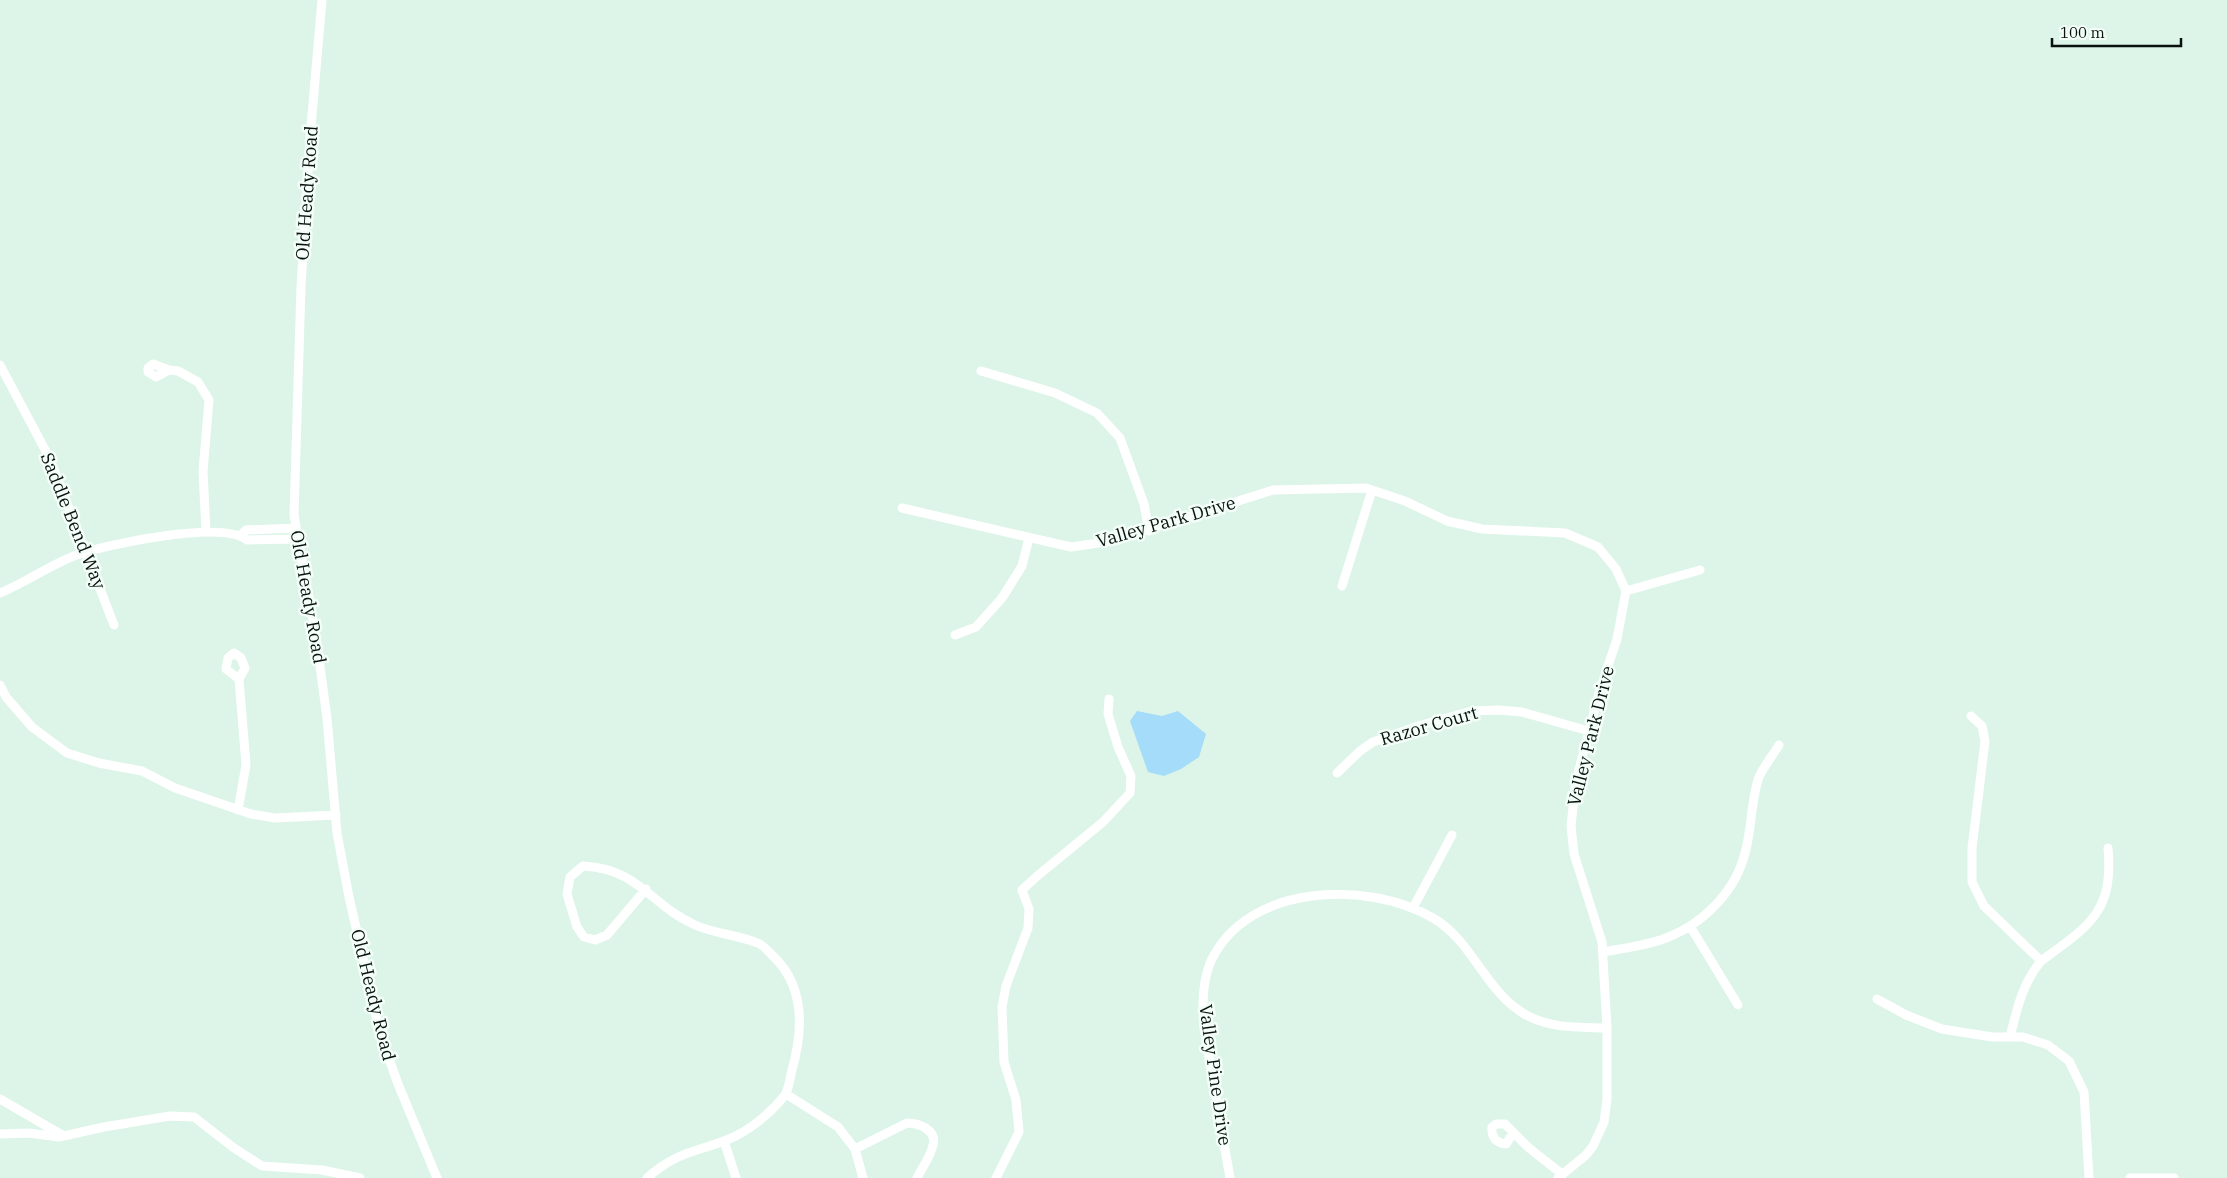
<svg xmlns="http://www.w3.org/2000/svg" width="2227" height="1178" font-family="'IBM Plex Serif',serif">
<rect width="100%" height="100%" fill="#dcf5e8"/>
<path fill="#a5dcfa" d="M1137 711 1162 716 1178 711 1206 734 1199 757 1181 769 1164 776 1148 772 1130 721Z"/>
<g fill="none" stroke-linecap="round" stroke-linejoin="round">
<path stroke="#fff" stroke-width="9" d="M322 0 310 138 301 287 294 515 316 637 327 718 337 833 349 897 380 1033 398 1084 437 1178
M0 365 50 459 114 625
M169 370 153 364 148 368V372L156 377 169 370 178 371 198 382 209 400 203 471 206 532
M981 371 1055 393 1097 413 1120 438 1144 504 1149 531
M902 508 1071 547 1112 541 1273 490 1366 488 1405 501 1447 521 1482 529 1565 533 1598 547 1616 569 1626 591 1617 639 1599 693 1576 781 1571 826 1574 854 1602 942 1607 1028V1099L1604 1122 1593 1146 1586 1155 1558 1178
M241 535 246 530 296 528
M1342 586 1372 490
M1626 591 1700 570
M0 593C27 582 51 564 79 554 109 544 222 520 247 540L298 539
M955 635 976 627 1002 598 1022 566 1029 538
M0 685 6 697 32 727 67 753 99 763 142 771 175 788 251 814 275 818 336 815
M1971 716 1982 726 1985 741 1972 848V882L1984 906 2041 961
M1337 773 1360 751 1373 742 1418 726 1472 711 1499 710 1522 712 1589 731
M238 810 246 765 239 679 245 668 241 658 234 653 228 658 226 669 239 679
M646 889 607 935 595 940 584 937 577 927 567 894 570 877 583 866C640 869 650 905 695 925 715 934 740 935 760 944 765 947 770 953 774 957 805 987 803 1031 792 1070 790 1077 789 1089 785 1095 771 1113 749 1131 729 1139 695 1153 677 1151 647 1178
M1413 908 1452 835
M1690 926 1738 1005
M1603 952C1624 948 1646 946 1666 938 1705 923 1737 890 1746 849 1752 826 1751 799 1759 777 1764 766 1773 755 1779 745
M1877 999 1906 1015 1942 1029 1992 1037H2023L2048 1045 2069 1061 2084 1092 2089 1178
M2010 1037C2017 1009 2022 984 2041 961 2089 926 2114 912 2108 848
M786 1094 838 1127 855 1149 863 1178
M0 1099 62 1135
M1513 1133 1506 1144C1496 1143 1491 1137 1492 1127L1496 1124H1505L1529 1148 1562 1174
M0 1134 29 1133 59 1137 104 1127 170 1116 194 1117 234 1148 262 1166 322 1170 360 1178
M724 1141 736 1178
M855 1149 907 1123C919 1123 937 1130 933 1145 931 1156 922 1168 917 1178
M996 1178 1019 1132 1016 1100 1004 1062 1002 1007 1006 986 1028 928 1029 909 1022 890 1036 877 1103 822 1130 793 1131 776 1118 747 1108 714 1109 699
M1230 1178 1204 1028C1202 1006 1202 981 1211 961 1248 883 1368 880 1433 918 1473 941 1485 992 1526 1015 1552 1029 1579 1027 1607 1028
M2130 1178H2174"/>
</g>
<g text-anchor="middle" stroke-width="5" stroke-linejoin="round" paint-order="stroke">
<g font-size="18" fill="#09120e" stroke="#f4fef9">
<text transform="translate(307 193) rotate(-86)" y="6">Old Heady Road</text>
<text transform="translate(73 521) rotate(68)" y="6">Saddle Bend Way</text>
<text transform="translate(1166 522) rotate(-16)" y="6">Valley Park Drive</text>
<text transform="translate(308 597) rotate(80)" y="6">Old Heady Road</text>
<text transform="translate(1429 726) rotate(-16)" y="6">Razor Court</text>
<text transform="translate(1591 736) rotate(-76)" y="6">Valley Park Drive</text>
<text transform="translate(373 995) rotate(76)" y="6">Old Heady Road</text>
<text transform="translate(1215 1075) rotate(82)" y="6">Valley Pine Drive</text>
</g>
</g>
<path d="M2052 38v8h129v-8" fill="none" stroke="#09120e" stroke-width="2.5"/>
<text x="2060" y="38" font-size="15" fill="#09120e" stroke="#f4fef9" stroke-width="4" paint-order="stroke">100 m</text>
</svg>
